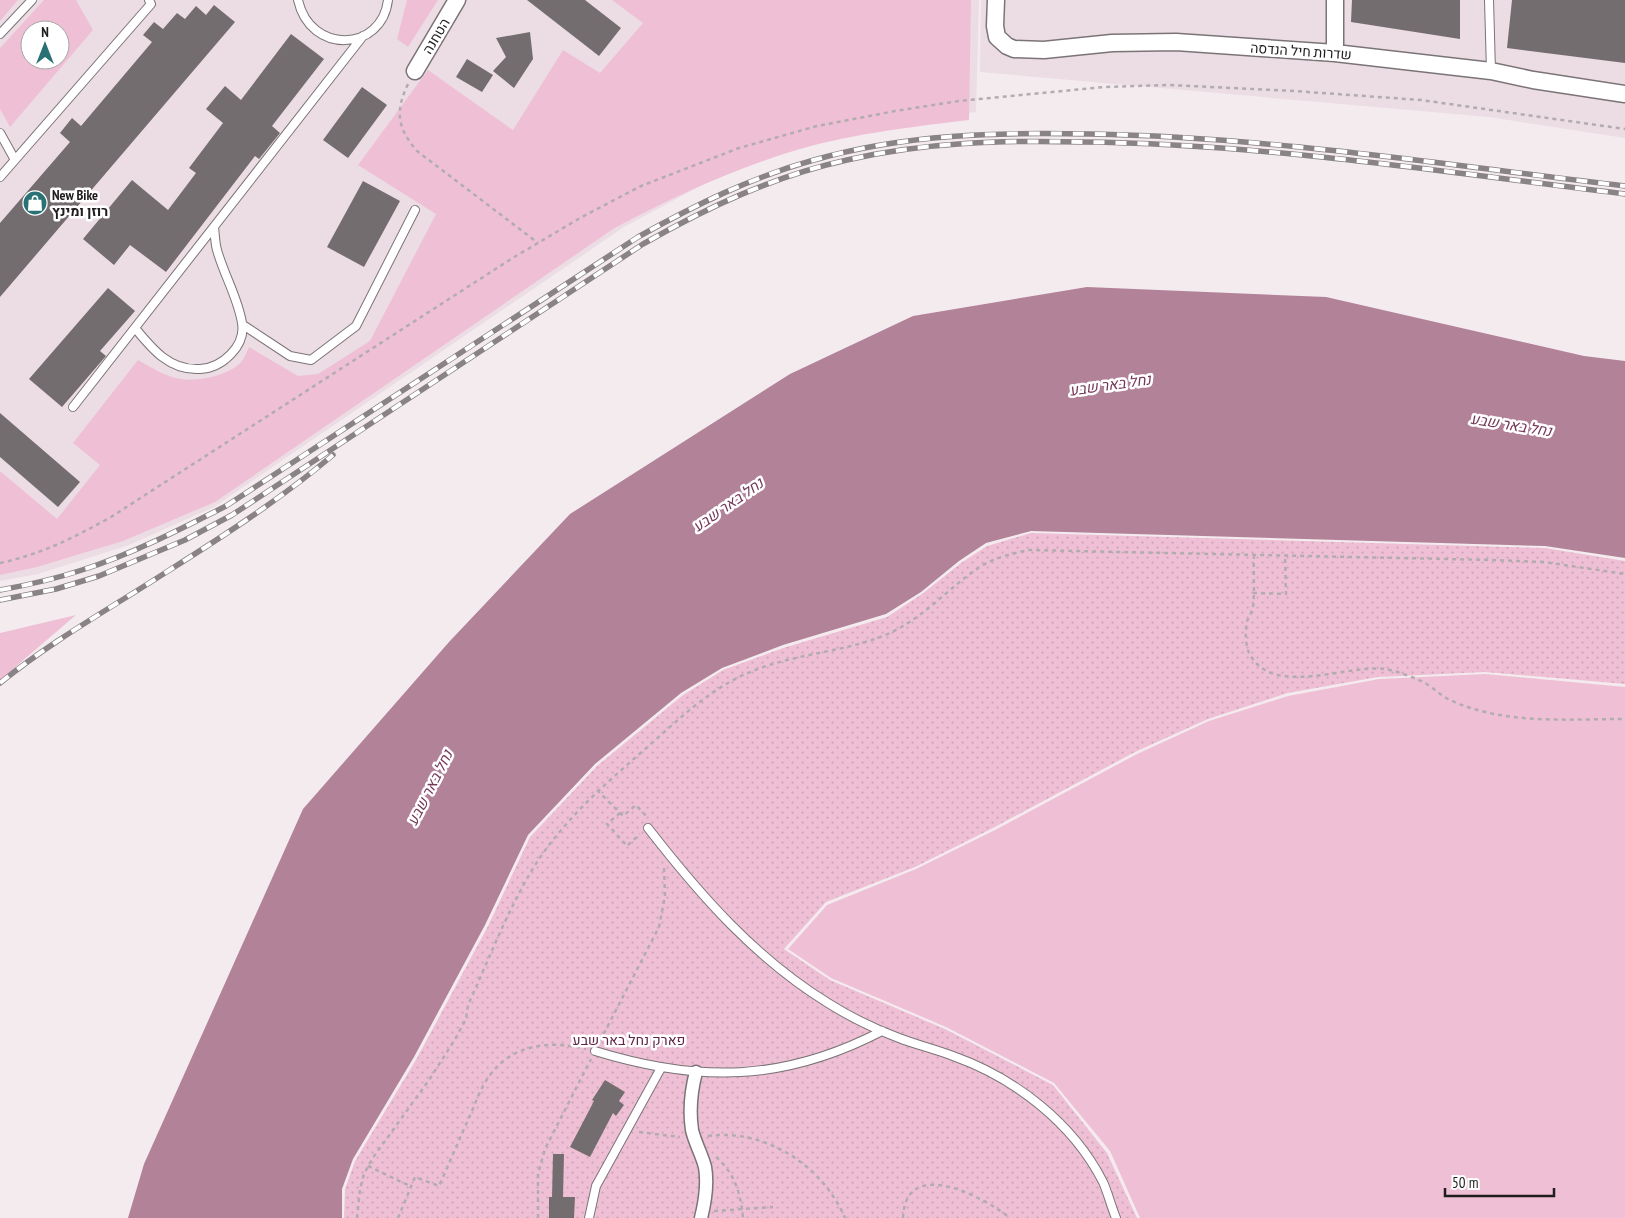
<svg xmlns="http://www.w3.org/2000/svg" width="1625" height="1218" font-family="'PT Sans Narrow',Heebo,sans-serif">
<defs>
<pattern id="park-dots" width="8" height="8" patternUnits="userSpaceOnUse" patternTransform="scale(1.25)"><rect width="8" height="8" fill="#efc0d5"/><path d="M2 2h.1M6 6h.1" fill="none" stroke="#cda5b6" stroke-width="1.8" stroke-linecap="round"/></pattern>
</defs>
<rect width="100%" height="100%" fill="#f4ebef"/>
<path fill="#ecdce3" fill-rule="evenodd" d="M0 0H979L976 112 887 124 827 136 734 168 624 227 214 507 129 545 38 574 0 581ZM30 30H60V60H30Z
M981 0H1625V138L1489 117 980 72Z"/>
<path fill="#efc0d5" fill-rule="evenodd" d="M0 0H18L0 21Z
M44 0H76L93 30 10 127 0 109V48ZM30 30H60V60H30Z
M407 0H438L408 47 397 39Z
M612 0H971L969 120C910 127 843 135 787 153 727 172 668 199 613 229L215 502 123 541 37 567 0 575V471L57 519 100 465 73 443 138 360C151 367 166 377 181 379 198 382 231 375 242 361 245 357 247 351 249 347L298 376 318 374 370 341 436 214 358 165 428 70 513 130 563 50 600 73 643 23Z
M76 615 0 680V633Z
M1485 674 1625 687V1218H1140L1110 1151 1054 1083 946 1027 831 978 788 949 827 905 916 869 995 830 1137 754 1209 721 1288 696 1379 679Z"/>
<path fill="url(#park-dots)" d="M1031 533 1545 548 1625 561V684L1485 672 1378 677 1288 693 1208 719 1135 752 993 828 915 867 826 902 784 949 830 980 945 1029 1053 1085 1107 1153 1137 1218H344L345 1189 355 1161 417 1058 488 926 530 837 597 766 683 695 723 670 783 648 887 617 922 594 961 563 987 546Z"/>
<path fill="#b28298" d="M1087 287 1326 297 1584 356 1625 361V558L1545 546 1031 531 986 543 959 561 921 592 886 614 783 645 722 668 681 693 595 764 528 835 485 925 414 1057 353 1159 342 1189V1218H128L144 1164 303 809 449 642 570 514 790 374 913 316Z"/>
<path fill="#746d70" d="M527 0H585L621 28 599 56Z
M1352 0H1460V39L1351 22Z
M1512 0H1625V63L1507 48Z
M214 5 235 22 0 297V223L70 142 60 133 72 118 81 126 152 42 143 35 154 22 163 29 177 13 185 19 196 6 206 15Z
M530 32 533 59 514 88 493 71 506 57 496 38Z
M291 34 324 59 272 126 280 133 259 159 255 156 166 272 130 245 114 265 83 239 132 180 168 210 196 173 189 168 223 123 206 109 225 86 241 100Z
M467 59 493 75 482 92 456 77Z
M362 87 387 105 348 158 323 140Z
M363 181 400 201 364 267 327 247Z
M108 288 135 311 100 351 106 356 62 407 29 379Z
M0 413 80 482 58 507 0 457Z
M605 1080 625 1092 619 1101 624 1105 616 1116 613 1113 590 1157 570 1147 594 1101 592 1100Z
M553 1154H564L563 1197H575L574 1218H549V1197H552Z"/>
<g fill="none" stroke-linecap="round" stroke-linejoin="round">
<defs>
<path id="service" d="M298 0C310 55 382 52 388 0
M1489 0 1491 71
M0 34 32 0
M0 133 15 160
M0 177 151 4 149 0
M243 325 290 356 311 360 356 326 415 210
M135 328C152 349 170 371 200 369 222 368 246 346 242 323 238 298 224 275 217 250 215 243 215 235 214 227
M73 407 363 36
M648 828C700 895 755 958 828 1003 850 1017 875 1029 899 1038 917 1045 935 1049 953 1056 1015 1078 1073 1123 1103 1182 1108 1193 1111 1206 1116 1218
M595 1051C699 1083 784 1082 882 1031
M589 1218 596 1186 661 1068"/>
<path id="pedestrian" d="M696 1072C691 1091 689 1110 692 1130 695 1143 702 1155 705 1167 708 1184 705 1202 701 1218"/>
<path id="minor" d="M996 0 995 26 997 37 1007 46 1014 49 1044 50 1112 43 1176 42 1335 53 1491 71 1533 80 1625 94
M1335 53V0
M415 71 457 0"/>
</defs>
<use href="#service" stroke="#7b7477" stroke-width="10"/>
<use href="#pedestrian" stroke="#7b7477" stroke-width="15"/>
<use href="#minor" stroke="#7b7477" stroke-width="19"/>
<path stroke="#b3acaf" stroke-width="2.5" stroke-dasharray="4 4" stroke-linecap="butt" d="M408 84C395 111 397 128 417 151L538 243
M1254 555C1253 571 1255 592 1253 607 1252 612 1249 617 1247 621 1245 633 1245 649 1252 658 1278 696 1348 664 1386 669 1396 671 1416 678 1425 683 1434 688 1441 696 1450 700 1504 725 1567 719 1625 719
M0 563C42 554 73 538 111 517L511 259 580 218 641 186 739 148 817 126 895 111 959 101 1104 87 1170 85 1294 91 1421 100 1625 129
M1253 593 1286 594 1285 556
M597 790 623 816 636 805 648 818
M620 813 607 824 627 846 640 834
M600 1041 659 927 665 896 664 866
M639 1132 680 1137
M708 1136C765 1128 823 1166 845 1218
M716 1157C735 1173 741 1195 743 1218
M368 1166 412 1187
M714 1211 773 1207
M357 1218 360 1189 364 1174 372 1159 429 1080 454 1041 466 1019 468 1005C492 953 517 884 553 840 583 802 617 774 653 742 681 717 712 688 748 673 793 653 845 653 890 633 924 617 948 589 978 568 993 558 1011 554 1028 550L1492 560 1544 562 1625 574
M398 1218 415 1177 439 1186C449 1164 458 1142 468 1120 475 1105 480 1088 490 1075 513 1044 550 1040 586 1049
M538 1218V1174L545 1149 591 1059
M903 1218C905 1155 984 1197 1010 1218"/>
<use href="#service" stroke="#fff" stroke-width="8"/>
<use href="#pedestrian" stroke="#fff" stroke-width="12"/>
<use href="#minor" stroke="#fff" stroke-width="16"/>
<defs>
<path id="rail" d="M0 590C28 585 55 579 82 570 132 554 179 530 226 506L638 237C695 205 752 177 814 160 905 134 998 132 1091 134 1270 137 1447 165 1625 186
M0 600 56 589 99 576 185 540 232 515 643 244C708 207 774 176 847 160 925 142 1004 140 1083 142 1265 144 1445 172 1625 194
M0 683C53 640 111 608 168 571 225 535 282 498 333 455"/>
</defs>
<use href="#rail" stroke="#898386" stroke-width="5.5"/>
<use href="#rail" stroke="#fff" stroke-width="4" stroke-dasharray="11" stroke-linecap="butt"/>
</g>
<defs>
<symbol id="shop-disc" viewBox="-11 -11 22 22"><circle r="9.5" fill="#287276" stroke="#fff"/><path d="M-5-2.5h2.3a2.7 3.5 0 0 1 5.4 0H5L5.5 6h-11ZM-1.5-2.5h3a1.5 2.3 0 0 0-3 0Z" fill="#fff"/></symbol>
</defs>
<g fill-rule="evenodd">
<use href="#shop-disc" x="21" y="189" width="28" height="28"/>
</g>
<g text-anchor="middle" stroke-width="5" stroke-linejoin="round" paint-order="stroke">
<g font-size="14" fill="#201d1e" stroke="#fff">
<text transform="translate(436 36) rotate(-59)" y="5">הטחנה</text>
<text transform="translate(1301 51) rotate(4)" y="5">שדרות חיל הנדסה</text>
</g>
<g font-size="14" font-weight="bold" fill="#201d1e" stroke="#fff" text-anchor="start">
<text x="52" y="200">New Bike<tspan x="52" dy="16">רוזן ומינץ</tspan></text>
</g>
<g font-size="14" fill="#612545" stroke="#fff">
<text x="629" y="1045">פארק נחל באר שבע</text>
</g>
<g font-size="15" font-style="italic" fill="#763858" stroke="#fff">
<text transform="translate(1110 385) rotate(-8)" y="5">נחל באר שבע</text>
<text transform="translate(1511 425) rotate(9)" y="5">נחל באר שבע</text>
<text transform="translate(728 505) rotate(-35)" y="5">נחל באר שבע</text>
<text transform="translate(430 788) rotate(-63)" y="5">נחל באר שבע</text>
</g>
</g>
<g transform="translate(45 45)"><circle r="24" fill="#ffffff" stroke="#a6a5a5"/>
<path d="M0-4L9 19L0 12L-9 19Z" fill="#287276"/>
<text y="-8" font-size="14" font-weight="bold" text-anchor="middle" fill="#201d1e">N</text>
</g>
<path d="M1445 1188v8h109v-8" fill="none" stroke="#201d1e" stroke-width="2.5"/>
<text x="1452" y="1188" font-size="15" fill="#201d1e" stroke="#ffffff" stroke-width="4" paint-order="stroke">50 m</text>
</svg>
